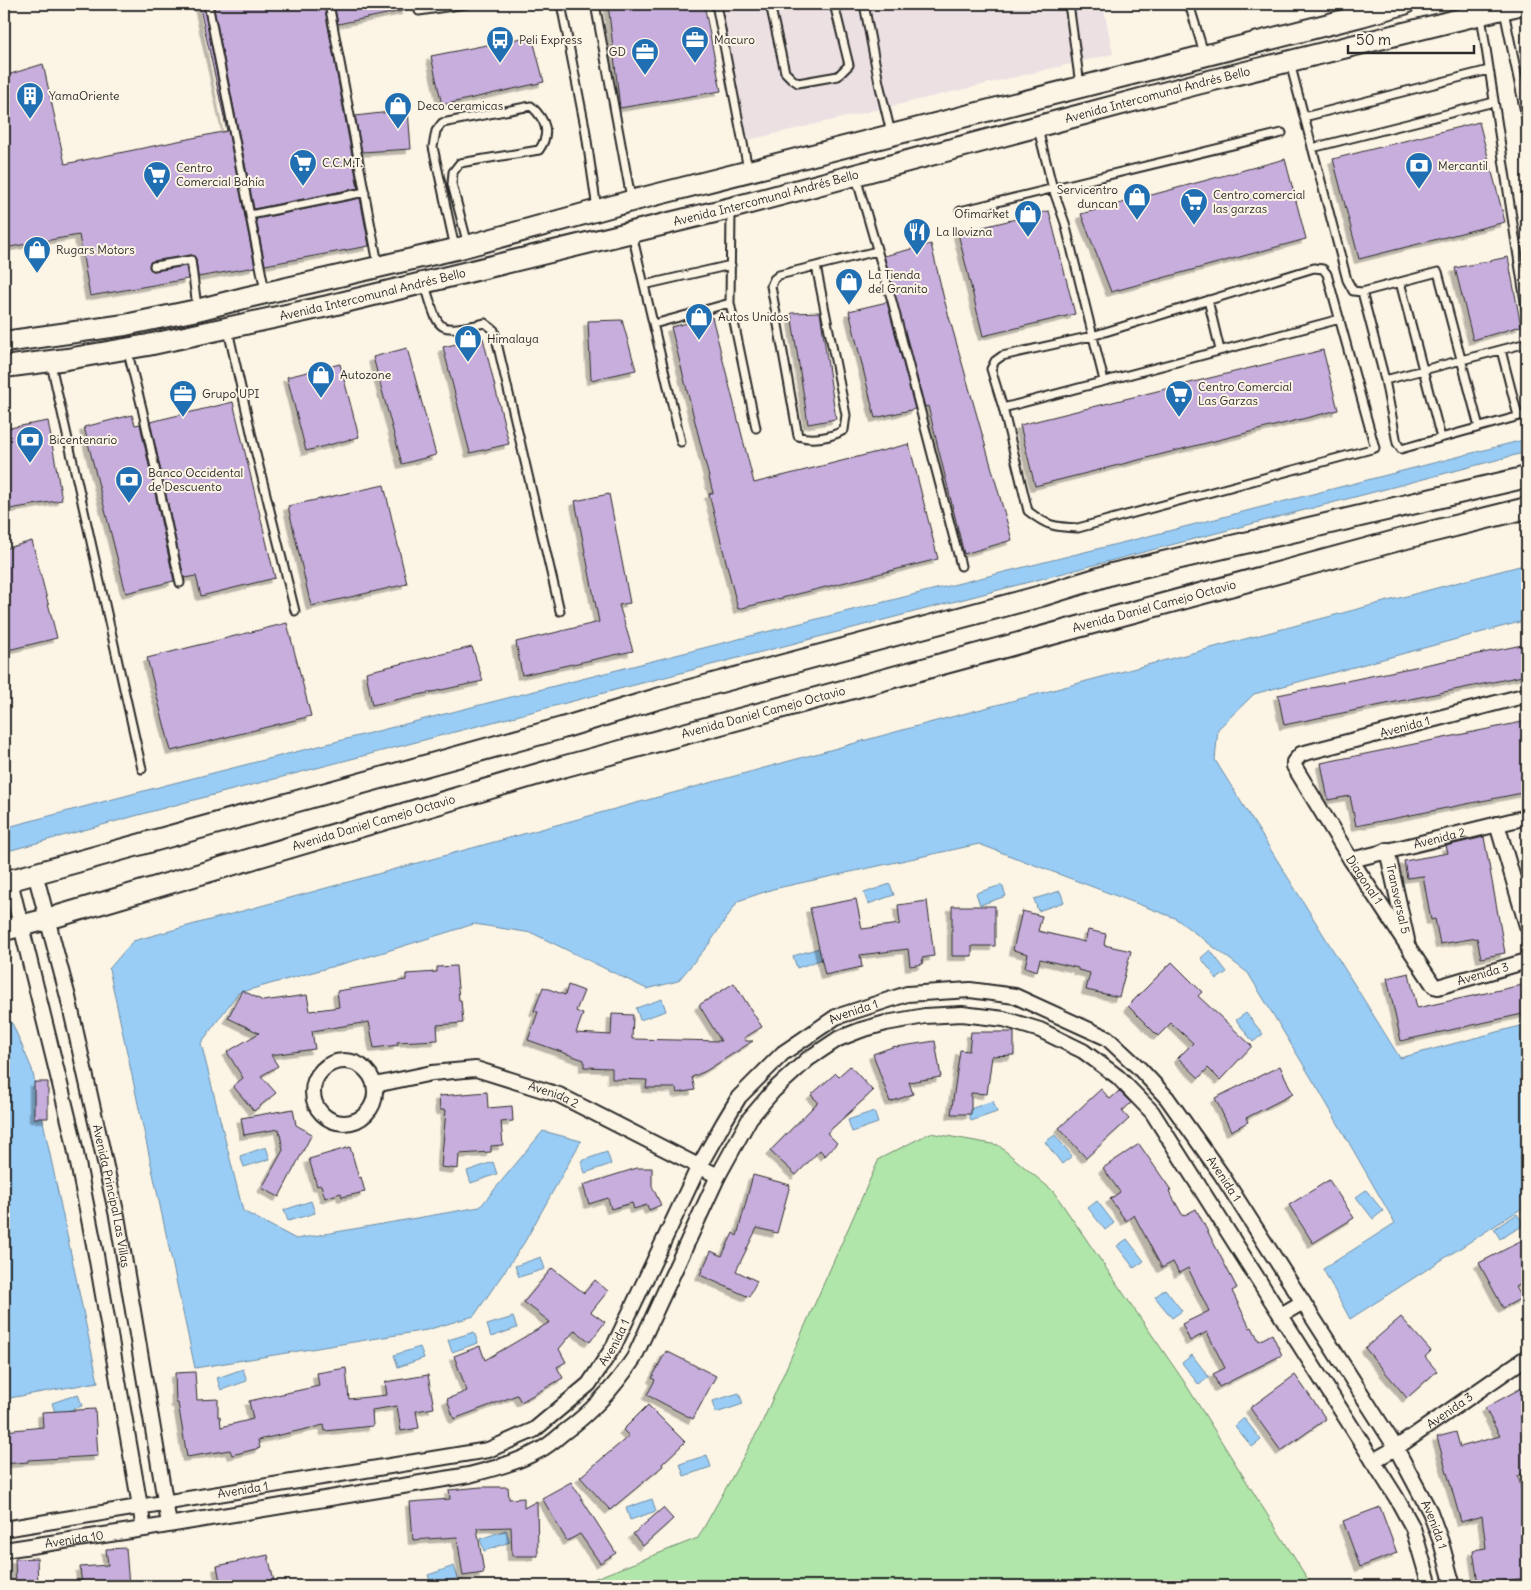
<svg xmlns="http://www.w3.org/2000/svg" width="1531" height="1590" font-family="Delius,sans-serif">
<defs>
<filter id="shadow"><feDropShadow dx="-4.5" dy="4.5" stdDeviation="0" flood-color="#0004"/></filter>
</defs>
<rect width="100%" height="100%" fill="#fcf5e5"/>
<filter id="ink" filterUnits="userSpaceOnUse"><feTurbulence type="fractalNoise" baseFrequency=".02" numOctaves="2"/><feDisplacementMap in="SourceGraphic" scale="10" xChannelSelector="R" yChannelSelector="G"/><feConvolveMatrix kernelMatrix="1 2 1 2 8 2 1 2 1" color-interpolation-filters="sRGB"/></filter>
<g filter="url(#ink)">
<path fill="#ece0e3" d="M716 4H1103L1113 54 740 142Z"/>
<path fill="#b0e6a9" stroke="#6e886a" d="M930 1133 998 1145 1053 1191 1183 1380 1312 1586H564L583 1583 698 1538 760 1427 879 1159Z"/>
<path fill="#99cdf6" stroke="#6d8ca5" d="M1527 439V452L175 805 4 852V828L170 784 868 606 1145 537Z
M1527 564V620L1254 694 1218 729 1215 760 1400 1058 1527 1024V1205L1350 1319 1323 1269 1395 1223 1321 1094 1248 973 1175 918 979 844 773 889 738 901 709 944 678 981 647 989 532 933 474 924 381 953 238 993 201 1043 243 1211 296 1239 480 1207 543 1131 581 1141 524 1243 474 1316 427 1330 195 1368 109 969 133 941 910 728Z
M890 884 894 895 868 904 864 893Z
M1002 885 1006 896 980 905 976 893Z
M1060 891 1064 902 1038 911 1034 899Z
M819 948 823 959 797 968 793 956Z
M1210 950 1227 972 1217 979 1201 958Z
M662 999 666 1011 640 1020 636 1008Z
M4 1012 13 1025 32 1069 98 1382 4 1399Z
M1246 1013 1263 1034 1253 1042 1236 1020Z
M993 1101 997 1112 971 1121 967 1110Z
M874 1111 878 1123 852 1132 848 1120Z
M1055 1135 1072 1156 1062 1164 1045 1142Z
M266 1147 270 1159 244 1167 240 1156Z
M607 1152 611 1164 585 1173 581 1161Z
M493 1162 497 1174 471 1183 467 1171Z
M1366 1190 1383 1211 1373 1219 1356 1197Z
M311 1201 315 1213 288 1221 284 1210Z
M1097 1201 1114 1223 1105 1230 1088 1208Z
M1517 1214 1524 1225 1500 1239 1494 1229Z
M1127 1239 1144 1261 1134 1268 1117 1246Z
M541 1257 545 1269 519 1277 515 1266Z
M1165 1289 1182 1311 1172 1318 1155 1297Z
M513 1317 517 1328 491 1337 487 1325Z
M474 1332 478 1343 452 1352 448 1340Z
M420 1347 424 1358 398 1367 394 1355Z
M1192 1355 1209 1377 1199 1385 1182 1363Z
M243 1369 247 1381 221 1390 217 1378Z
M739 1393 743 1404 716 1413 713 1401Z
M78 1394 82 1406 56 1415 52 1403Z
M1244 1418 1261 1440 1252 1447 1235 1426Z
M707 1455 711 1467 684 1476 680 1464Z
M652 1499 656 1511 630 1520 626 1508Z
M506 1530 510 1542 484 1551 480 1539Z
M454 1566 458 1578 432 1586 428 1575Z"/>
<path fill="#c7aedd" stroke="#2b2b2b" filter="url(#shadow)" d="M199 4H203L255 267 198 277 196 259 192 255 153 261 150 262 149 266 153 271 186 266 188 279 90 296 79 235 4 248V76L43 64 65 164 227 131Z
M213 4H324L358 188 254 209Z
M334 4H405L406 10 338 24Z
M608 4H704L721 91 620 108Z
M532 36 544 82 442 105 431 56Z
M408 110 411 149 362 152 355 116Z
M1479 122 1505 222 1359 259 1333 159Z
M1285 159 1306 239 1111 292 1081 214Z
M360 198 369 246 265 265 256 219Z
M1049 211 1075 314 983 336 958 233Z
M931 244 944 299 1012 540 964 554 928 406 925 407 884 256Z
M1508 257 1521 326 1473 340 1455 268Z
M887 302 915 409 875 418 849 311Z
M820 312 836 419 808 424 791 313Z
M712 317 754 483 909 444 938 559 738 609 709 494 713 493 671 327Z
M622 320 636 370 591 380 588 321Z
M483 338 509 444 470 453 443 347Z
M407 348 436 455 402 464 373 357Z
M1323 350 1338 410 1035 486 1020 425Z
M340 364 359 437 306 451 287 377Z
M233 402 275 578 201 596 196 576 184 578 150 422Z
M132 415 135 425 140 424 174 581 126 593 84 427Z
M48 421 62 500 4 510V429Z
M384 485 407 584 311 606 288 506Z
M609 494 630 603 619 605 633 651 522 675 516 642 599 622 575 501Z
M32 541 57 638 4 651V549Z
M287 623 311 716 171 751 147 658Z
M1527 644V675L1284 725 1278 695Z
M472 647 483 681 372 705 366 672Z
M1527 721V792L1356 826 1350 796 1328 800 1321 763Z
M1484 837 1505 953 1481 958 1477 938 1440 944 1435 919 1431 920 1423 876 1407 878 1404 861 1448 853 1446 846Z
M856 899 862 929 900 924 898 905 927 901 934 956 922 958 923 964 910 966 908 949 860 955 862 967 825 975 810 908Z
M952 906H995V946H972V956H952Z
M1022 911 1042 916 1038 931 1085 942 1088 930 1106 934 1104 945 1131 951 1119 997 1086 990 1090 973 1078 970V968L1040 959 1037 971 1025 967 1028 954 1013 950Z
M1172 962 1202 992 1198 996 1252 1046 1220 1080 1208 1068 1199 1078 1178 1058 1193 1043 1171 1023 1158 1036 1128 1006Z
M456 966 459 1000H461L463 1023 437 1025 438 1040 397 1042 398 1045 374 1048 369 1022 312 1031 315 1049 271 1055 278 1066 261 1076 276 1093 254 1111 233 1086 243 1078 227 1052 259 1033 228 1018 242 990 263 1001 307 995 310 1011 339 1007 337 991 406 980V974L437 972V967Z
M1409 973 1417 1008 1527 984V1013L1401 1041 1387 978Z
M734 983 762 1027 744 1038 746 1041H753L706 1071 692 1077 695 1090 677 1093 676 1088H646L647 1080 612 1079V1068L584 1067V1060L528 1040 538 1012 534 1011 543 987 565 995 568 985 584 991 576 1011 583 1014 576 1033 611 1035 612 1014 633 1015 632 1039 721 1041 699 1005Z
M971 1032H1014V1055L992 1056 987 1094 971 1093V1114H951L960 1050 969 1051Z
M935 1041 941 1077 909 1082 913 1094 890 1102 873 1054 895 1046 896 1047Z
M850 1066 873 1091 827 1133 837 1143 825 1156 820 1150 796 1175 770 1151 818 1102 811 1095 836 1073 839 1076Z
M1280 1066 1293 1094 1246 1118 1248 1122 1231 1131 1215 1098Z
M34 1082H48V1118H34Z
M1101 1089 1110 1099 1119 1091 1131 1103 1122 1111 1129 1119 1086 1158 1059 1128Z
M487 1092 488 1108 512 1106 513 1121 501 1122 503 1145 491 1146V1152L459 1154 458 1169 441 1167 446 1110H440L439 1096Z
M293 1109 296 1125 312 1134 279 1197 262 1188 283 1150 279 1129 244 1135 241 1118Z
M1139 1144 1171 1190 1169 1191 1183 1216 1196 1209 1237 1288 1232 1291 1250 1328 1252 1327 1259 1341 1272 1334 1282 1355 1219 1387 1213 1374 1225 1368 1207 1332 1190 1341 1182 1324 1209 1311 1188 1268 1179 1273 1173 1262 1162 1268 1134 1215 1126 1221 1110 1199 1120 1192 1103 1168Z
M350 1147 359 1178 361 1177 365 1192 342 1197 341 1193 325 1198 321 1185 317 1186 309 1159Z
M637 1168H652V1186L661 1205 649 1210 647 1205 634 1209 632 1203 611 1209 608 1198 589 1204 583 1185Z
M753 1175 790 1185 777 1233 757 1228 736 1271 757 1281 749 1297 700 1275 711 1251 722 1256 733 1233 737 1236Z
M1329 1180 1354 1218 1313 1243 1289 1205Z
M1527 1238V1281L1516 1287 1522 1298 1503 1308 1479 1263Z
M552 1268 584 1293 595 1280 608 1291 591 1312 605 1322 590 1342 575 1330 559 1349 566 1362 557 1367 563 1378 521 1402 517 1395 454 1419 447 1399 467 1391 454 1356 480 1346 485 1360 550 1322 524 1302Z
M1401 1317 1431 1351 1425 1357 1437 1371 1407 1398 1365 1348Z
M666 1351 716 1376 693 1419 647 1395 655 1380 652 1378Z
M346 1368 349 1399 387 1395 385 1382 428 1375 434 1408 416 1411 419 1428 401 1431 397 1406 372 1410 373 1426 325 1431 324 1425 258 1440 260 1448 232 1455 230 1450 187 1457 178 1403H176L175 1373 195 1372 197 1400 218 1399V1417L220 1416 221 1427 253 1419 249 1401 319 1386 317 1373Z
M1295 1375 1326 1419 1281 1451 1250 1408Z
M1527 1385V1471L1518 1476 1527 1508V1578L1478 1584 1473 1550 1486 1548 1482 1516 1461 1522 1437 1437 1456 1432 1460 1447 1500 1436 1485 1408Z
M648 1405 685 1442 662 1464 663 1466 610 1510 580 1477 629 1436 623 1430Z
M95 1409 98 1456 28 1460V1462L4 1464V1431L43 1427 42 1412Z
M571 1482 616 1553 600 1563 580 1534 567 1541 542 1498Z
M481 1487H508L509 1499 524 1498V1508L537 1501 538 1556H512L511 1527 477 1528 484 1573 463 1576 457 1537 413 1540 410 1502 450 1499 449 1490Z
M1380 1507 1397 1553 1360 1567 1343 1521Z
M663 1508 673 1519 643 1546 633 1534Z
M126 1548 129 1586H82L80 1567 108 1565 106 1549Z
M268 1555 275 1586H221L217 1566Z
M37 1558 38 1586H16L15 1559Z"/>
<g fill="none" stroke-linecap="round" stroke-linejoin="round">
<defs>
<path id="lane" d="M208 4 265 291
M329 4 378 264
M561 4 585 127 597 209
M595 4 631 198
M716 4 748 169
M770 4 785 72 792 79 798 83 838 76 849 65 834 4
M864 4 879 83 891 133
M1069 4 1080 85
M1189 4 1204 53
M419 11 466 4
M1504 11 1527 122
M1481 16 1527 315
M1290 63 1347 280 1353 291 1362 292 1438 272 1479 427
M1304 117 1489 70
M1038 129 1053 189 1065 223 1104 381
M1312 148 1494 102
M856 177 892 301 961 566
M731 211 730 303 756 428
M960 211 1282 133
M250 215 365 192
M632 234 681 442
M455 248 433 147 436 131 442 123 531 106C546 120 551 133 539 150L460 163 453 172 452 184 468 245
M154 266 191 260 197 307
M816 266 846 415 844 430C832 437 812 441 798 436L771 286 774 279 779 275 877 251
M1314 268 1323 269 1327 274 1375 448 1078 528C1054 527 1047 526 1028 511L1003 408 991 369 995 361 1002 356 1092 336Z
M1400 282 1441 438
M425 285C440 333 435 333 485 323L494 330 560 611
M644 285 731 265
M1362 292 1385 380 1397 443 1401 449 1527 414
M1208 300 1220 350
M654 324 730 303
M228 330 255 450 295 611
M127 349 142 408 180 583
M1501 350 1518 416
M51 364 142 769
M1385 380 1527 343
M1003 408 1340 319"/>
<g id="street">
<path id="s1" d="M1527 695 1301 754 1294 762V766L1351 860 1434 986 1438 987 1527 961"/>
<path d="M1497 824 1527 926"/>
<path id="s2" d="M1387 850 1407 940"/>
<path id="s3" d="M1351 860 1527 817"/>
<path id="s4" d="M35 873 68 997 117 1216 169 1524"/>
<path d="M10 881 72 1133 96 1255 144 1529"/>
<circle cx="344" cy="1092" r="31"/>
<path id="s5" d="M375 1085 432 1073 476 1069 559 1095 718 1176"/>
<path d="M1281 1315 1303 1302"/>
<path id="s6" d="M1373 1461 1396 1448 1527 1357"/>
<path id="s7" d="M4 1529 488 1450 534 1430 589 1384 614 1346 698 1168 724 1122 739 1097 783 1053 836 1017 907 994 970 990 1015 996 1107 1038 1140 1069 1167 1098 1221 1174 1396 1448 1430 1512 1441 1542 1453 1586"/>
<path id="s8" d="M4 1550 144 1529 469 1475C492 1469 516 1463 538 1451 547 1447 555 1440 563 1433 592 1412 614 1388 634 1358L718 1176 750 1118 774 1090 808 1059 838 1039 861 1030 886 1023 925 1016 962 1014 1004 1019 1040 1030 1083 1051 1118 1077 1152 1112 1396 1497 1413 1528 1430 1586"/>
</g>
<g id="secondary">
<path d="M4 342 125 325 197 310 248 297 460 248 631 201 1361 16 1404 4"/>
<path id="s9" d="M4 367 67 359 148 345 328 306 731 208 1197 84 1522 4"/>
<path d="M4 882 562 728 657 699 1041 596 1112 574 1527 477"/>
<path id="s10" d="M4 930 48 919 562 767 1410 537 1527 508"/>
</g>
</defs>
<use href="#lane" stroke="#2b2b2b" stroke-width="11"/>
<use href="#street" stroke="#2b2b2b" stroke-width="18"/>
<use href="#secondary" stroke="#2b2b2b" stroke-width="24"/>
<use href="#lane" stroke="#fcf5e5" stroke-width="7"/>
<use href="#street" stroke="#fcf5e5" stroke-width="14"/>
<use href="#secondary" stroke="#fcf5e5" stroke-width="20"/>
</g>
</g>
<defs>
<symbol id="bus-pin" viewBox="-11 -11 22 30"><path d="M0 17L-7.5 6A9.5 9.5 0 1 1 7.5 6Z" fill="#1f6fb2" stroke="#fcf5e5"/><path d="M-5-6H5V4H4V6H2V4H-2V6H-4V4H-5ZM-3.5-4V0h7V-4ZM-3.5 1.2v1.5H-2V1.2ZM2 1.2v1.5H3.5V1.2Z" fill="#fff"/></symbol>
<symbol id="office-pin" viewBox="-11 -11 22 30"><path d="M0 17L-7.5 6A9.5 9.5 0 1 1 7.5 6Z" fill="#1f6fb2" stroke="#fcf5e5"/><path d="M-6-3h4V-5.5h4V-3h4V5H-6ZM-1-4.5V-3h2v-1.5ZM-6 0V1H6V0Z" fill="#fff"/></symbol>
<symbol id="building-pin" viewBox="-11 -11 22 30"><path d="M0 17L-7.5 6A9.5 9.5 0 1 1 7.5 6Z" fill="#1f6fb2" stroke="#fcf5e5"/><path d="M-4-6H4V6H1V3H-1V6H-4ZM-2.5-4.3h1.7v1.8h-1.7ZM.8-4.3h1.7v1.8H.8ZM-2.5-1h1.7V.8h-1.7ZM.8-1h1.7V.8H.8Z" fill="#fff"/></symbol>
<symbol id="shop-pin" viewBox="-11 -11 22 30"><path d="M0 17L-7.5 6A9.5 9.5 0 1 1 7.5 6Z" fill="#1f6fb2" stroke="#fcf5e5"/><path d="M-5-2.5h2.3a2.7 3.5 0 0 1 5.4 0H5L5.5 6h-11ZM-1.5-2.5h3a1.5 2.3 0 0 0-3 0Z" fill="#fff"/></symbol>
<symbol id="supermarket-pin" viewBox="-11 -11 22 30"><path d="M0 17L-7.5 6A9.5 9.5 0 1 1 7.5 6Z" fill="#1f6fb2" stroke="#fcf5e5"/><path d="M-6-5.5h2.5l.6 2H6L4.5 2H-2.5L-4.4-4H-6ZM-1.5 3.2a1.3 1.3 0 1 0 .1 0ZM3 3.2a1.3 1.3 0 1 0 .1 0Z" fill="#fff"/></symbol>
<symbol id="bank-pin" viewBox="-11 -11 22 30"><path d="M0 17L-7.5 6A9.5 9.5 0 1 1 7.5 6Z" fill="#1f6fb2" stroke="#fcf5e5"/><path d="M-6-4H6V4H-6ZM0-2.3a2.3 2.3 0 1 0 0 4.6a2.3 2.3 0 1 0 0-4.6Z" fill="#fff"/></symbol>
<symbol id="restaurant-pin" viewBox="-11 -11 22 30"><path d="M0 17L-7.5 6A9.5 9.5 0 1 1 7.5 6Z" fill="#1f6fb2" stroke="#fcf5e5"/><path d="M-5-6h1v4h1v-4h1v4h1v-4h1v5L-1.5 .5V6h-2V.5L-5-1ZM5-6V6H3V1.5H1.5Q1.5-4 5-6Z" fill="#fff"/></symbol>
</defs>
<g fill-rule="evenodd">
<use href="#bus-pin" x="484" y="24" width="32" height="43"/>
<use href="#office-pin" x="679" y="24" width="32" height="43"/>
<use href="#office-pin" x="629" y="36" width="32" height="43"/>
<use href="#building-pin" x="14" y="80" width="32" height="43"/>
<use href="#shop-pin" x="382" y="90" width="32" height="43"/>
<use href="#supermarket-pin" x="287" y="147" width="32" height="43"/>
<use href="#bank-pin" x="1403" y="150" width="32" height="43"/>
<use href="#supermarket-pin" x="141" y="159" width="32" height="43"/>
<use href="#shop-pin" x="1121" y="181" width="32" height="43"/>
<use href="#supermarket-pin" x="1178" y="186" width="32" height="43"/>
<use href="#shop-pin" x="1012" y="198" width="32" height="43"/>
<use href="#restaurant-pin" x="901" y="216" width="32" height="43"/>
<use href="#shop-pin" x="21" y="234" width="32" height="43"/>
<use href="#shop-pin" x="833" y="266" width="32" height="43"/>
<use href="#shop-pin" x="683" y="301" width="32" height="43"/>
<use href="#shop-pin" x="452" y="323" width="32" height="43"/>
<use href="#shop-pin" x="305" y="359" width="32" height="43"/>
<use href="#office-pin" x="167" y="378" width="32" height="43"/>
<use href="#supermarket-pin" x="1163" y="378" width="32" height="43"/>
<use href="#bank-pin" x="14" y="424" width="32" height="43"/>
<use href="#bank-pin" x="113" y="464" width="32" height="43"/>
</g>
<g text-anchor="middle" stroke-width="4" stroke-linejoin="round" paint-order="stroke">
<g font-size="12" fill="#2b2b2b" stroke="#fcf5e5" text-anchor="start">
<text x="519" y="44">Peli Express</text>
<text x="714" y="44">Macuro</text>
<text x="626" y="56" text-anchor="end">GD</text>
<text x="49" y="100">YamaOriente</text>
<text x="417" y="110">Deco ceramicas</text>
<text x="322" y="167">C.C.M.T.</text>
<text x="1438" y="170">Mercantil</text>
<text x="176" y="172">Centro<tspan x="176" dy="14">Comercial Bahía</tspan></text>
<text x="1118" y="194" text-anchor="end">Servicentro<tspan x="1118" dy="14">duncan</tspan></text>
<text x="1213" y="199">Centro comercial<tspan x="1213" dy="14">las garzas</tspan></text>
<text x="1009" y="218" text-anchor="end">Ofimarket</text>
<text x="936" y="236">La llovizna</text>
<text x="56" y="254">Rugars Motors</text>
<text x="868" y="279">La Tienda<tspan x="868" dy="14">del Granito</tspan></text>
<text x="718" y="321">Autos Unidos</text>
<text x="487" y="343">Himalaya</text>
<text x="340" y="379">Autozone</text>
<text x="1198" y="391">Centro Comercial<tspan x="1198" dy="14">Las Garzas</tspan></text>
<text x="202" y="398">Grupo UPI</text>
<text x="49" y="444">Bicentenario</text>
<text x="148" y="477">Banco Occidental<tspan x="148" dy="14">de Descuento</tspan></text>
</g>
<g font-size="12" fill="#2b2b2b" stroke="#fcf5e5">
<text dy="4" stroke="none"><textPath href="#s9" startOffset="1186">Avenida Intercomunal Andrés Bello</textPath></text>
<text dy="4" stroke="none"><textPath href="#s9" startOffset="781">Avenida Intercomunal Andrés Bello</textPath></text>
<text dy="4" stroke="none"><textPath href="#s9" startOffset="376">Avenida Intercomunal Andrés Bello</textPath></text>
<text dy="4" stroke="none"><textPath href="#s10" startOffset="1195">Avenida Daniel Camejo Octavio</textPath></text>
<text dy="4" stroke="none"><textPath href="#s10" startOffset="790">Avenida Daniel Camejo Octavio</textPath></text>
<text transform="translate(1405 727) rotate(-15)" y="4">Avenida 1</text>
<text dy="4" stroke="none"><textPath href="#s10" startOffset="385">Avenida Daniel Camejo Octavio</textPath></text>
<text dy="4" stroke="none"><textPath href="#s3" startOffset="91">Avenida 2</textPath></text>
<text dy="4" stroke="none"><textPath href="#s1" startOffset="382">Diagonal 1</textPath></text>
<text dy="4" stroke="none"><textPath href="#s2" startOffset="50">Transversal 5</textPath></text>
<text dy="4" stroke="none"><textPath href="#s1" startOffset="560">Avenida 3</textPath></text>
<text dy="4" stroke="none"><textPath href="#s7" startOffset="1081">Avenida 1</textPath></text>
<text dy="4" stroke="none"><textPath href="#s5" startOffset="184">Avenida 2</textPath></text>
<text dy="4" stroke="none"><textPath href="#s7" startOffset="1531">Avenida 1</textPath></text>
<text dy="4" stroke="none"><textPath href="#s4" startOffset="332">Avenida Principal Las Villas</textPath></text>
<text dy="4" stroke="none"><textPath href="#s7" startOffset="661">Avenida 1</textPath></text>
<text dy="4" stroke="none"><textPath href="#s6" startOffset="92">Avenida 3</textPath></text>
<text dy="4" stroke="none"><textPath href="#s7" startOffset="242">Avenida 1</textPath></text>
<text dy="4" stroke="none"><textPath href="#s7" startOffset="1936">Avenida 1</textPath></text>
<text dy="4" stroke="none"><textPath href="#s8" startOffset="71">Avenida 10</textPath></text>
</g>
</g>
<rect width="1531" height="1590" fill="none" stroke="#fcf5e5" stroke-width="20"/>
<rect x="10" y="10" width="1511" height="1570" fill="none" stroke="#2b2b2b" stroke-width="2" filter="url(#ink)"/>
<path d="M1348 45v8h126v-8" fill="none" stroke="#2b2b2b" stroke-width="2.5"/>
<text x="1356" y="45" font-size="15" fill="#2b2b2b" stroke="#fcf5e5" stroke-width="4" paint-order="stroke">50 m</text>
</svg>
